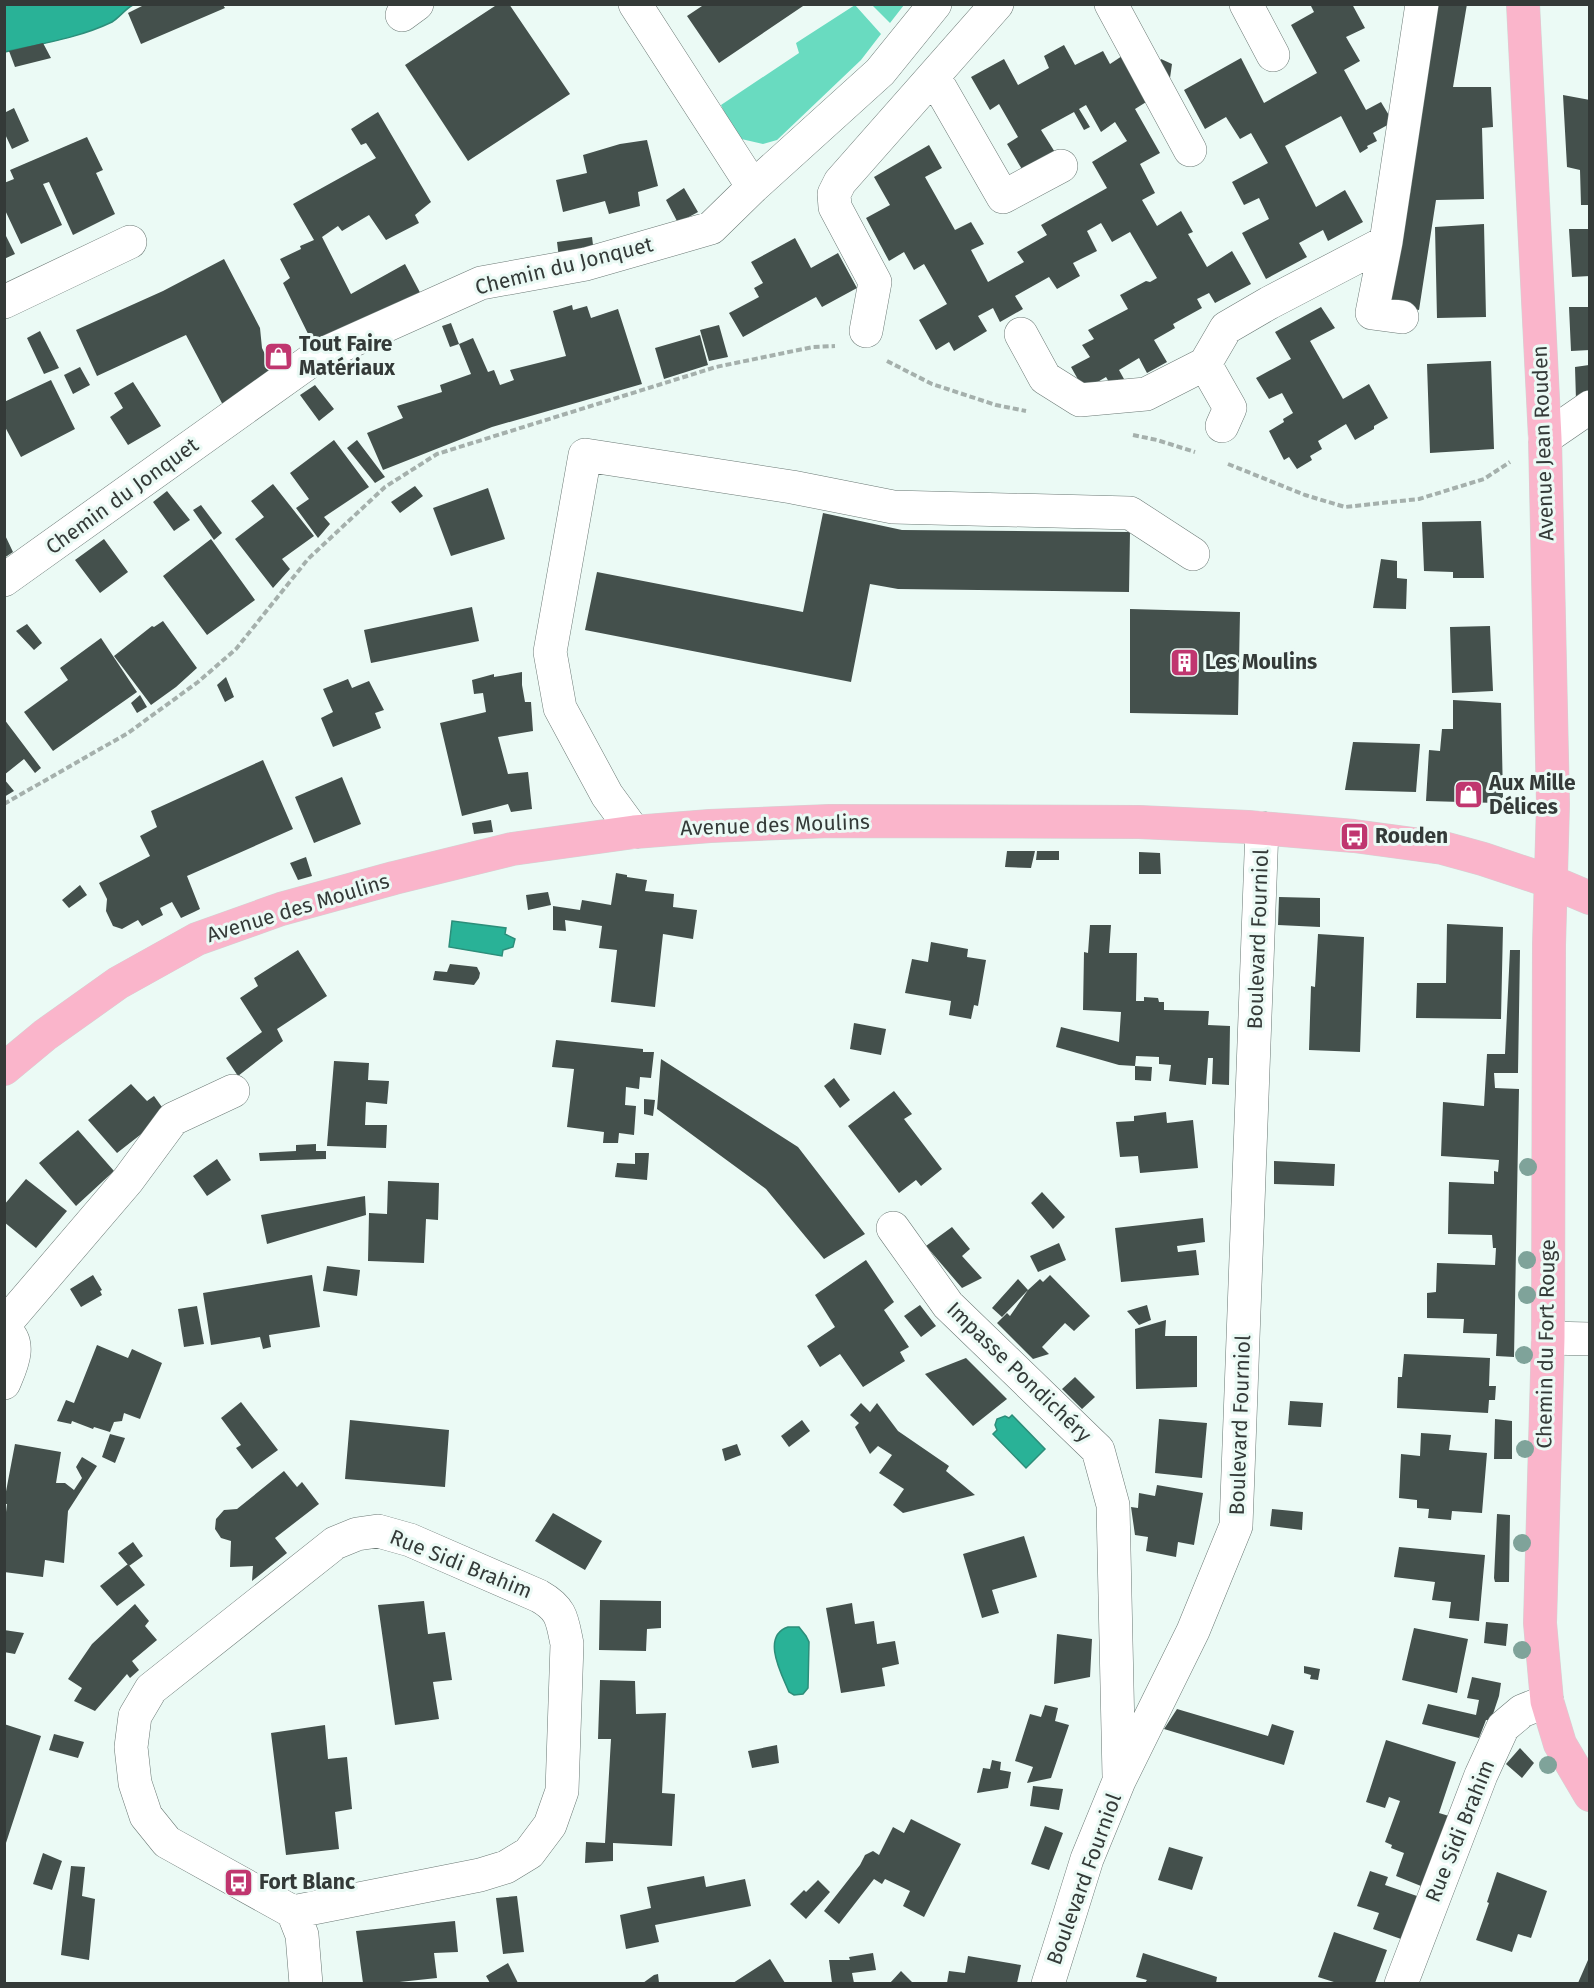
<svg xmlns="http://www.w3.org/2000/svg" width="1594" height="1988" font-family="'Fira Sans',sans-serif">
<rect width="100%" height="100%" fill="#ebfaf5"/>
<path fill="#69dbc0" d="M855 5 881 34 861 60 777 140 763 144 737 138 721 105 799 53 796 43Z
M872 5H904L890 23Z"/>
<path fill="#29b297" stroke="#2c8e7a" stroke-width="1.5" d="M5 5H133C125 9 120 17 112 22 79 38 40 44 5 52Z
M452 921 506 928 505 934 515 939 513 947 503 950 502 956 449 947Z
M1012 1415 1045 1449 1026 1468 993 1434 997 1430 995 1425 997 1419 1005 1416 1009 1418Z
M788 1627H799L806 1636 809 1642 808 1688 803 1694 794 1695 789 1692C781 1673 761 1636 788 1627Z"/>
<path fill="#44504c" d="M498 4H509L570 94 468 161 405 65Z
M705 4H806L719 63 687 16Z
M1310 4H1352L1365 28 1346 37 1360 61 1344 70 1366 110 1381 102 1393 122 1373 133 1377 141 1367 146 1368 148 1360 153 1341 116 1285 146 1316 207 1345 190 1363 222 1328 241 1323 230 1299 243 1307 257 1266 279 1242 233 1269 219 1259 198 1244 205 1232 182 1268 163 1251 133 1240 139 1226 117 1205 129 1184 90 1241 58 1264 103 1317 73 1291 25 1314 12Z
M1434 4H1467L1453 87H1491L1493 127 1482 128 1484 199 1436 200 1419 310 1389 305 1405 193 1410 194Z
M144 5H223L225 8 141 44 128 13Z
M43 43 51 58 15 67 9 51Z
M1064 45 1075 65 1103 51 1110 64 1125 54 1151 99 1135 109 1160 153 1140 164 1155 193 1142 200 1157 226 1181 211 1193 232 1188 234 1207 267 1232 251 1251 284 1215 303 1209 293 1197 299 1202 308 1173 324 1175 328 1154 340 1167 362 1147 373 1139 358 1119 370 1124 379 1112 387 1106 377 1084 390 1071 367 1090 357 1082 345 1094 339 1088 330 1128 309 1120 295 1146 281 1150 282 1157 278 1130 232 1112 242 1101 223 1087 231 1097 251 1073 263 1080 276 1057 289 1049 277 1015 296 1023 309 1000 322 993 308 978 316 987 331 954 351 949 342 936 350 919 320 947 304 924 264 914 270 904 252 889 261 866 218 890 205 874 177 929 145 942 168 925 177 955 230 971 222 984 244 971 250 988 282 1024 262 1017 252 1047 235 1041 225 1107 188 1092 162 1127 141 1115 122 1101 132 1086 105 1079 109 1090 127 1084 130 1074 112 1041 130 1058 157 1026 176 1007 144 1018 137 999 104 990 110 971 77 1004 59 1018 85 1049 68 1044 56Z
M1161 59 1172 64 1170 78 1162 83 1154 70Z
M1563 95 1590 100V205H1581L1580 170 1567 167Z
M14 108 29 141 12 149 4 132V113Z
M378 112 431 202 415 215 419 223 386 240 369 215 342 231 338 226 322 237 351 294 405 264 424 300 315 348 283 283 290 278 280 259 301 249 300 246 314 240 293 204 376 158 366 143 361 145 351 129Z
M87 137 103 170 96 173 115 214 73 235 49 182 43 184 62 225 21 244 4 208V183L14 179 10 170Z
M647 140 658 186 638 192 640 206 609 214 605 201 563 212 556 180 587 173 583 155 620 144Z
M684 188 698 212 678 223 666 200Z
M1484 224 1486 317 1437 318 1435 227Z
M1569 229H1590V276L1572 277Z
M4 232 15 254 4 259Z
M592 237 594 253 559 258 557 242Z
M795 238 811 268 838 253 857 288 822 307 816 297 743 337 729 313 759 297 754 288 763 283 751 262Z
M224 259 260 328 262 348 275 375 224 407 186 335 97 376 76 330 163 291Z
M572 305 573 310 587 306 591 318 618 309 642 384 492 427 383 470 367 433 403 418 397 406 442 392 440 385 471 374 459 344 450 347 442 326 451 323 459 344 473 338 488 372 494 370 500 385 514 380 510 370 566 356 553 311Z
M1321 307 1335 328 1310 341 1343 399 1369 384 1388 418 1374 426V429L1355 440 1346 424 1318 441 1322 449 1310 456 1312 460 1297 469 1289 457 1284 460 1269 431 1284 422 1283 419 1293 413 1282 393 1269 399 1256 378 1291 359 1275 332Z
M1569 307H1590V350L1571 351Z
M719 325 728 357 709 361 700 330Z
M40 331 59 368 44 374 27 338Z
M700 335 708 365 664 379 655 348Z
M1491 361 1494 449 1430 453 1427 364Z
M1589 365V391L1576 400 1575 367Z
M80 367 90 385 73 394 64 375Z
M51 380 75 429 21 457 4 425V402Z
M133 382 161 426 128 445 110 417 123 408 114 393Z
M315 385 334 409 319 421 300 395Z
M334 440 369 487 324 517 330 524 318 538 296 508 309 499 290 473Z
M357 440 385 477 375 483 347 448Z
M273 484 314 536 282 559 290 569 273 588 235 539 264 517 251 501Z
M415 486 423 496 400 513 391 502Z
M488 488 505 539 451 556 433 508Z
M167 491 190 520 174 531 153 502Z
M201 505 222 533 214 540 193 510Z
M823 513 902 530 1130 532 1129 592 898 589 870 584 851 682 585 630 597 572 803 612Z
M1481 521 1484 578H1453V572L1424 571 1422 522Z
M4 533 13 552 4 558Z
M104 539 128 572 100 593 75 560Z
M211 539 255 600 207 635 163 576Z
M1381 559 1397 561V578L1407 579 1406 609 1373 608Z
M472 607 479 641 371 663 364 630Z
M1130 609 1240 612 1238 715 1130 713Z
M163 621 197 668 176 687 151 705 114 656 152 626 154 627Z
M27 624 42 643 34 650 16 631Z
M1490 626 1493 691 1452 693 1450 627Z
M101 638 137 692 53 751 24 712 68 680 60 668Z
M522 672V685L525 702H531L533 731 498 737 508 774 528 772 532 809 511 812 508 804 462 816 440 723 486 712 483 693 474 694 472 680 494 674V677Z
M226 677 234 697 225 702 217 685Z
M348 679 352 688 369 681 384 710 375 713 381 728 333 747 321 718 333 712 323 689Z
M140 695 147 707 137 713 131 703Z
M1453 700 1501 703 1503 797 1497 803 1426 801 1429 750 1440 751 1442 729H1453Z
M4 719 41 768 35 773 24 759 4 775Z
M1353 742 1420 744 1416 792 1345 790Z
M263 760 293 829 187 876 200 909 194 912 181 918 172 902 160 908 163 915 142 926 138 920 122 929 113 926 106 911 107 899 99 883 150 856 140 836 157 827 151 811Z
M342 777 361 824 314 843 295 797Z
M4 779 14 791 4 797Z
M491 820 493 832 474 834 472 823Z
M1007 851H1035L1031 868 1005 867Z
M1037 851H1059V860H1036Z
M1139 852 1160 853 1161 874H1139Z
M306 857 312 876 298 880 290 863Z
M616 873 627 875V877L647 880 645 891 674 894 673 907 697 910 693 939 663 934 655 1007 611 1002 617 950 599 948 602 926 565 920 566 931 553 930V906L580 910 582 900 611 905Z
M80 885 87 895 69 908 62 900Z
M548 892 551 905 528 910 526 895Z
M1279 897 1320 898V927L1278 925Z
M1447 924 1503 927 1501 1019 1416 1018 1417 983H1446Z
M1090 925H1111L1109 953H1137L1136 1001H1144V997L1158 998 1159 1002H1164V1010L1209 1011 1208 1025 1230 1026 1229 1085 1212 1084 1213 1058H1208L1206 1085 1169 1081 1171 1065 1159 1064V1057L1136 1056 1135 1066 1152 1067 1151 1081 1135 1080V1066L1119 1065 1056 1047 1061 1027 1119 1042 1121 1012 1083 1010 1084 952 1088 953Z
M1318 934 1364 937 1360 1052 1309 1050 1311 986 1315 987Z
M931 942 968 949 967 957 986 960 978 1006 974 1005 971 1019 949 1015 951 1001 905 993 912 959 928 962Z
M298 950 327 996 277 1029 283 1041 238 1076 226 1058 262 1032 240 998 258 986 254 978Z
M1510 950H1520L1518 1073H1494L1495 1088 1519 1089 1514 1357 1496 1356 1497 1334 1463 1333 1464 1319 1427 1318V1293L1436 1292 1437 1263 1495 1265 1496 1248H1493L1492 1235 1448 1234 1449 1182 1494 1184V1171L1498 1172 1499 1160 1441 1156 1443 1102 1484 1106 1487 1054H1505Z
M450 964 477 967 480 973 479 978 474 985 433 980 435 971 447 972Z
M854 1023 886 1029 881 1055 850 1049Z
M556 1040 643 1049V1052H654L651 1078 640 1077 639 1089 626 1087 625 1105 636 1106 634 1135 619 1133 618 1143H603L604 1132 567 1127 574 1069 552 1067Z
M661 1059 798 1147 865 1234 824 1259 766 1189 657 1109Z
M334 1061 369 1063 368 1080 389 1081 387 1104 366 1102 365 1125H387L386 1148 327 1146Z
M834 1078 850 1100 840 1108 824 1086Z
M131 1084 147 1101 154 1096 167 1114 117 1153 88 1120Z
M894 1091 912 1114 904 1119 942 1169 921 1186 916 1180 899 1193 848 1126Z
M644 1099 655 1100 653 1116 644 1114Z
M1166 1112 1167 1123 1193 1120 1198 1168 1140 1173 1138 1156 1120 1157 1116 1122 1134 1121V1116Z
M78 1130 114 1171 76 1206 39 1163Z
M316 1144V1151H326V1159L260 1161 259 1153 296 1151V1145Z
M635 1153H649L647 1180 615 1177 617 1163 635 1164Z
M217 1159 231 1180 207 1196 193 1176Z
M1274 1161 1335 1164 1334 1186 1274 1184Z
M26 1179 67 1211 36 1248 4 1222V1205Z
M388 1181 439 1183 438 1220 426 1219 424 1263 368 1261 369 1213 387 1214Z
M1042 1192 1065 1217 1053 1229 1031 1203Z
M365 1196 366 1215 267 1244 261 1215Z
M1203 1218 1205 1242 1177 1246 1178 1252 1196 1250 1199 1275 1121 1282 1115 1228Z
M952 1227 970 1249 962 1256 982 1278 962 1288 926 1246Z
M1059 1243 1066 1260 1038 1272 1030 1256Z
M866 1260 894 1302 884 1310 909 1347 900 1352 905 1361 863 1387 840 1354 820 1367 807 1346 835 1327 815 1295Z
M327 1266 360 1270 357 1296 323 1291Z
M93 1275 102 1290 100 1291 102 1295 81 1307 70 1289Z
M312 1275 320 1327 269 1335 271 1347 263 1349 260 1337 211 1345 203 1293Z
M1050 1275 1090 1316 1074 1331 1065 1323 1042 1347 1049 1354 1033 1359 997 1323 1007 1313 1010 1316 1028 1290 1002 1317 992 1308 1018 1279 1028 1290 1040 1279 1043 1282Z
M920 1305 936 1326 921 1337 904 1316Z
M1147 1305 1151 1320 1139 1325 1127 1311Z
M197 1306 204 1344 184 1347 178 1309Z
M1166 1320 1165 1336H1197V1387L1136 1389 1135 1329Z
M97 1345 128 1358 132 1349 162 1363 140 1419 124 1413 122 1421 114 1422 110 1432 94 1427 93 1429 72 1421 71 1424 57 1421 66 1400 74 1403Z
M1404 1354 1490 1358 1489 1386H1496L1495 1400H1489L1488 1413 1397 1408 1398 1377H1402Z
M966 1358 1007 1399 973 1426 925 1374Z
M1075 1377 1095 1397 1082 1409 1062 1389Z
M1290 1401 1323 1403 1321 1427 1288 1425Z
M241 1402 278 1450 252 1469 236 1448 241 1445 221 1418Z
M861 1403 870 1412 877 1403 898 1431 949 1466 946 1471 975 1495 903 1513 893 1505 904 1489 879 1473 892 1455 878 1446 870 1454 855 1427 859 1423 850 1415Z
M1159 1419 1207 1423 1202 1478 1155 1473Z
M1495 1419 1512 1421V1459H1494Z
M350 1420 449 1430 445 1487 345 1479Z
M802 1420 810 1431 789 1447 781 1436Z
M1421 1433 1451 1435 1449 1450 1487 1453 1482 1513 1452 1511 1451 1520 1428 1518 1429 1509 1417 1508V1500L1399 1498 1401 1454 1420 1456Z
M110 1434 125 1438 115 1463 102 1457Z
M15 1444 61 1452 56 1483H65L74 1490 82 1478 76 1467 82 1457 97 1466 68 1511 64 1563 45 1560 43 1577 4 1572V1528L7 1504H4V1502Z
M737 1444 741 1455 725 1461 722 1449Z
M284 1471 297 1487 302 1482 319 1504 275 1538 287 1553 252 1581 253 1566 230 1567 231 1541 221 1538 215 1529 216 1519 224 1510 237 1509Z
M1157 1485 1203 1493 1194 1545 1178 1542 1176 1557 1146 1551 1148 1537 1135 1535 1131 1507 1138 1508 1139 1493 1155 1496Z
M1272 1509 1303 1512 1302 1530 1270 1526Z
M553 1513 602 1541 585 1570 535 1541Z
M1497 1514 1510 1515 1509 1582H1495L1494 1578Z
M1024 1536 1037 1577 992 1590 999 1613 982 1618 963 1554Z
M133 1542 143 1556 129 1566 118 1553Z
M1399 1547 1485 1555 1479 1621 1449 1618 1451 1602 1432 1600 1435 1582 1394 1577Z
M128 1564 145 1585 117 1606 100 1586Z
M600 1600 661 1601V1628L647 1629 646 1651 599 1650Z
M424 1601 428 1634 445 1632 452 1680 433 1682 439 1719 395 1725 378 1605Z
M852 1603 855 1624 874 1621 877 1644 895 1641 899 1664 882 1668 885 1686 841 1693 826 1608Z
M135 1604 149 1621 145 1626 157 1640 132 1661 139 1670 130 1678 127 1674 95 1711 74 1701 82 1688 68 1679 92 1644Z
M1486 1622 1508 1624 1506 1646 1484 1643Z
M1414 1628 1468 1639 1457 1693 1402 1680Z
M4 1630 24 1633 15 1654 4 1652Z
M1057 1634 1092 1639 1090 1677 1054 1684Z
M1304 1666 1320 1669 1318 1680 1310 1679 1311 1675 1304 1673Z
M1472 1677 1501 1683 1499 1696 1491 1720H1486L1479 1738 1422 1724 1428 1704 1476 1715 1479 1700 1467 1698Z
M600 1680 635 1681 636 1714 666 1713 662 1793 675 1794 672 1846 613 1843V1861L585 1863 586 1842 605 1843 611 1739H598Z
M1045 1705 1058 1708 1055 1721 1069 1725 1051 1778 1027 1783 1033 1767 1015 1761 1030 1714 1041 1717Z
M1177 1709 1268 1736 1272 1724 1294 1731 1284 1765 1164 1729Z
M4 1724 41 1736 5 1846H4Z
M325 1725 328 1759 347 1757 352 1809 335 1812 339 1849 286 1855 271 1733Z
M54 1734 84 1742 78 1758 49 1750Z
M1386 1740 1456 1762 1439 1813 1449 1816 1421 1886 1396 1876 1404 1853 1391 1848 1392 1845 1385 1842 1400 1801 1389 1797 1385 1808 1366 1802Z
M777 1745 779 1763 752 1768 748 1751Z
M1520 1748 1534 1763 1522 1778 1506 1764Z
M992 1760 1001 1762 1000 1770 1011 1772 1008 1788 977 1793 983 1768 990 1769Z
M1033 1786 1063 1789 1059 1810 1030 1806Z
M911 1819 961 1844 924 1917 903 1906 910 1891 885 1879 882 1884 874 1879 839 1924 824 1911 860 1865 865 1855 873 1851 879 1855 893 1827 904 1833Z
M1045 1826 1063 1833 1049 1870 1031 1864Z
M1169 1847 1203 1857 1192 1890 1158 1880Z
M43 1853 62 1861 52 1890 33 1884Z
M71 1866 85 1867 82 1896 95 1899 89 1960 61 1955Z
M1370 1871 1388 1877 1385 1885 1417 1896 1401 1939 1373 1929 1379 1913 1357 1906Z
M1497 1872 1547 1891 1531 1938 1518 1934 1512 1952 1476 1940 1489 1903 1487 1902Z
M704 1876 706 1887 745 1879 751 1906 655 1925 659 1942 626 1949 620 1915 651 1908 647 1887Z
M818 1880 830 1892 806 1919 790 1904 804 1890 806 1892Z
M517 1896 524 1952 503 1954 496 1898Z
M455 1921 458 1952 434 1953 437 1978 390 1983H363L356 1931Z
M1334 1932 1387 1950 1375 1983H1337L1318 1977Z
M873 1953 876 1970 852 1973 854 1983H832L829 1960H850L849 1957Z
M1143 1953 1217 1977 1216 1983H1145L1147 1980 1136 1977Z
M968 1956 1021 1965 1017 1983H947L949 1971 965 1973Z
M770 1959 785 1983H733Z
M1588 1960H1590V1983H1578Z
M508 1963 518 1983H490L486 1976Z
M901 1971 913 1983H890Z
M658 1974 659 1983H643L654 1975Z"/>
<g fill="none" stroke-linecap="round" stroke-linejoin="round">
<defs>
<path id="minor" d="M635 4 753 187
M1111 4 1190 150
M1246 4 1273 55
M402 15 417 4
M934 77 1003 197 1061 166
M4 302 130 242
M1402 317 1372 313 1386 242 1422 4
M866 331 875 282 835 207 834 194 840 182 997 4
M1021 334 1045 378 1080 400 1146 394 1205 364
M1222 426 1230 408 1205 364 1226 328 1269 303 1386 242
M1545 438 1590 407
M4 580 316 357 481 283 586 264 711 228 753 187 880 72 935 4
M634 832 607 795 560 708 550 652 585 455 792 487 893 507 1130 513 1193 554
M893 1228 948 1305 1098 1450 1113 1505 1119 1776
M4 1325 128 1180 173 1119 233 1091
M4 1330C23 1343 11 1366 4 1383
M1548 1338 1590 1339
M293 1912 480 1875 506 1867 529 1853 550 1825 562 1791 567 1644C562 1619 562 1609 539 1596L410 1540 378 1531 357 1534 335 1543 151 1689 135 1716 131 1747 135 1783 146 1816 167 1842 293 1912 302 1935 306 1984
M1048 1984 1087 1859 1119 1781 1193 1631 1236 1526 1262 828
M1401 1984 1481 1775 1503 1727 1522 1711 1547 1701"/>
<path id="major" d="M1523 4 1545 438 1553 804 1549 945 1548 1338 1540 1623 1547 1701 1560 1744 1590 1795
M4 1069 45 1035 118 983 197 939 281 909 394 878 512 849 634 832 710 826 830 821 1139 822 1248 827 1354 836 1443 848 1483 859 1552 882 1590 898"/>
</defs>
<use href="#minor" stroke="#6b7975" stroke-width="34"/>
<use href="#major" stroke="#d2d4d3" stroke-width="34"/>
<path stroke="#a5b0ac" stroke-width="4" stroke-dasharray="6 3" stroke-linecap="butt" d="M887 361 932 384 996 405 1026 411
M1133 435 1157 440 1195 452
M1228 464 1305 495 1345 507 1419 499 1484 479 1510 462
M4 804 128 733 198 682 236 649 308 559 385 487 437 454 716 367 813 347 835 346"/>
<use href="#minor" stroke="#fff" stroke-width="33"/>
<use href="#major" stroke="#fab5cb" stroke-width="33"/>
</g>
<g fill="#7fa39a">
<circle cx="1528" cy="1167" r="9"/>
<circle cx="1527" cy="1260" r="9"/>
<circle cx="1527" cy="1295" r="9"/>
<circle cx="1524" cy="1355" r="9"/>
<circle cx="1525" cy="1449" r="9"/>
<circle cx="1522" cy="1543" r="9"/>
<circle cx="1522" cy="1650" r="9"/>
<circle cx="1548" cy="1765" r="9"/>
</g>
<defs>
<symbol id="shop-square" viewBox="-11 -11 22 22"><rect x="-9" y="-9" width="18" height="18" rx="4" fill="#c0366f" stroke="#ebfaf5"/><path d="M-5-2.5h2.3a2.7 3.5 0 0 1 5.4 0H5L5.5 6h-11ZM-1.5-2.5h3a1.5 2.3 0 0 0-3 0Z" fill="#fff"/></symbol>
<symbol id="building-square" viewBox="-11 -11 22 22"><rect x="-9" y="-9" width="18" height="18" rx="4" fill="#c0366f" stroke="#ebfaf5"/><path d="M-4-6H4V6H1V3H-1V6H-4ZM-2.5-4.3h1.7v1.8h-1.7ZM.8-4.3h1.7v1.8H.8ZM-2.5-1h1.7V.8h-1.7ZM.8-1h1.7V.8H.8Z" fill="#fff"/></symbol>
<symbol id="bus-square" viewBox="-11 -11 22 22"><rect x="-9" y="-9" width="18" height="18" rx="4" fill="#c0366f" stroke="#ebfaf5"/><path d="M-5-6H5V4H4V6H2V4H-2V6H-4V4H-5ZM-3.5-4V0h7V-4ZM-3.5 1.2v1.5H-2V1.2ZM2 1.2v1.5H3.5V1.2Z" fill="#fff"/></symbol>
</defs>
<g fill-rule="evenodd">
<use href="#shop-square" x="262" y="340" width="33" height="33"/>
<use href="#building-square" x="1168" y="646" width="33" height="33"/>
<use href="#shop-square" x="1452" y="778" width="33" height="33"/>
<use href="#bus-square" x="1338" y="820" width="33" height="33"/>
<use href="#bus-square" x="222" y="1866" width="33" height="33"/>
</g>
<g text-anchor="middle" stroke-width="6" stroke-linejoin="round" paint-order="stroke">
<g font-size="21" fill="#343a38" stroke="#ebfaf5">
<text transform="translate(564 266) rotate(-14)" y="7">Chemin du Jonquet</text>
<text transform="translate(1543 443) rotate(-92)" y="7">Avenue Jean Rouden</text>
<text transform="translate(122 496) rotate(-36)" y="7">Chemin du Jonquet</text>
<text transform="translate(775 825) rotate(-2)" y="7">Avenue des Moulins</text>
<text transform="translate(298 908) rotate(-17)" y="7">Avenue des Moulins</text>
<text transform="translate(1258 939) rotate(-88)" y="7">Boulevard Fourniol</text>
<text transform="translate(1546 1344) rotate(-89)" y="7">Chemin du Fort Rouge</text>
<text transform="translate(1019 1372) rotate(44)" y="7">Impasse Pondichéry</text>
<text transform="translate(1240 1425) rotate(-88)" y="7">Boulevard Fourniol</text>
<text transform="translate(461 1564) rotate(22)" y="7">Rue Sidi Brahim</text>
<text transform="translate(1460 1831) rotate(-68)" y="7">Rue Sidi Brahim</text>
<text transform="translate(1084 1879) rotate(-70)" y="7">Boulevard Fourniol</text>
</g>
<g font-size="21" font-weight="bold" fill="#343a38" stroke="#ebfaf5" text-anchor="start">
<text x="299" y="351">Tout Faire<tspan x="299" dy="24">Matériaux</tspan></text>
<text x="1205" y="669">Les Moulins</text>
<text x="1489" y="790">Aux Mille<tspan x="1489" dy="24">Délices</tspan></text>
<text x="1375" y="843">Rouden</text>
<text x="259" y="1889">Fort Blanc</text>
</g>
</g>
<rect width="1594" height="1988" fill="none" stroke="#343a38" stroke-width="12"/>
</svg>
